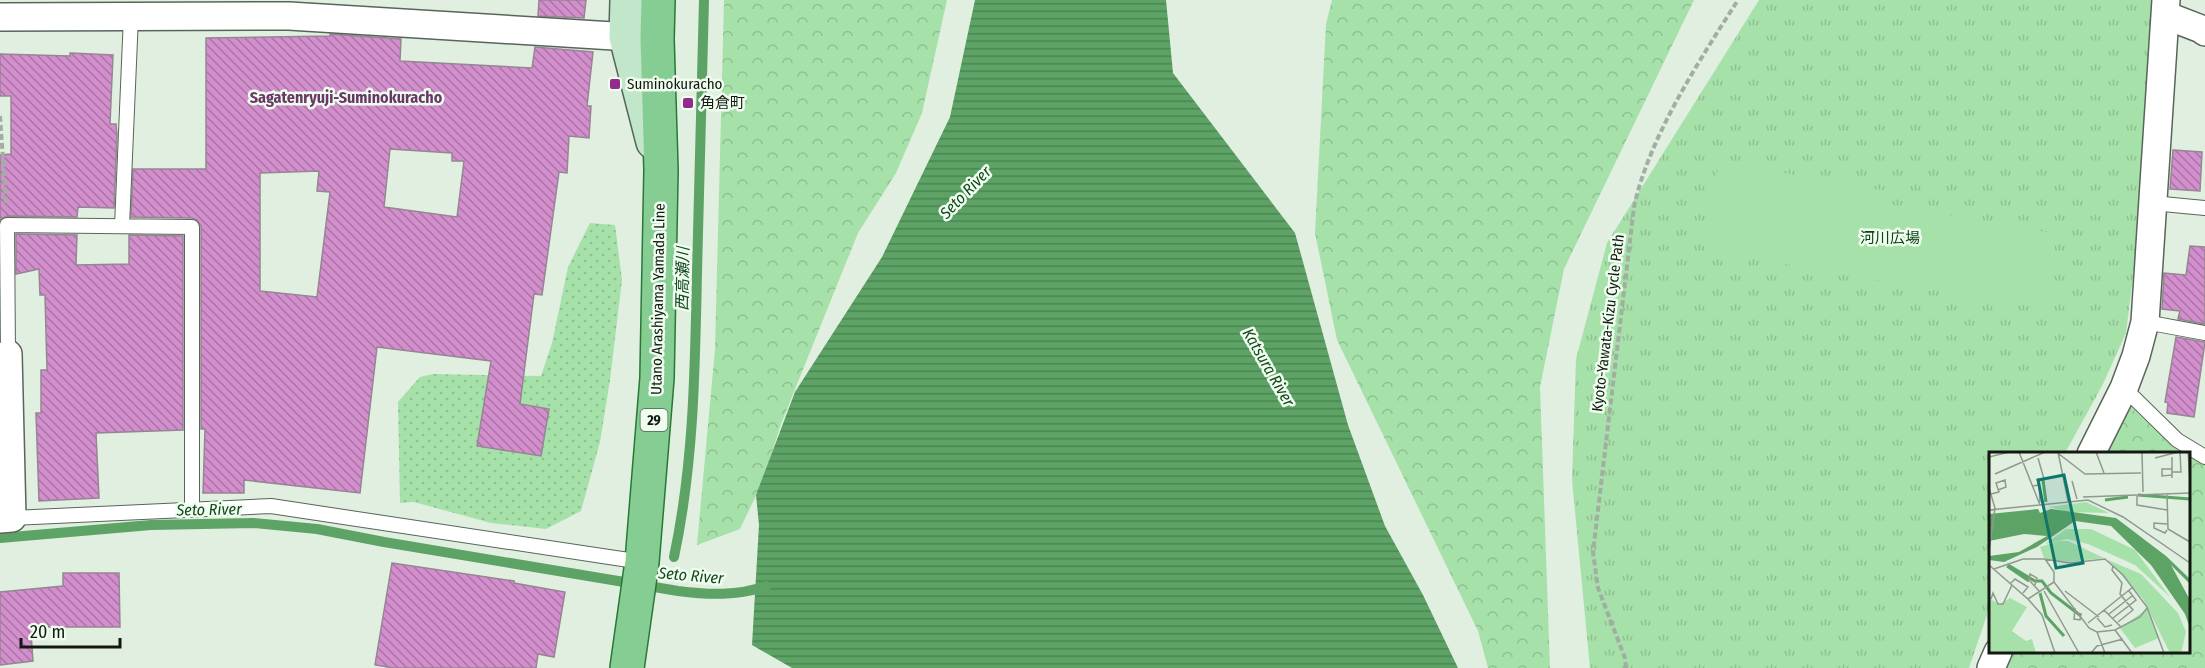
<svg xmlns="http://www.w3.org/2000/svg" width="2205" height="668" font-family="'Fira Sans Condensed','Noto Sans JP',sans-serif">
<defs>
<pattern id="grass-tufts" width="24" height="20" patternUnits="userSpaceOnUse" patternTransform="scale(1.5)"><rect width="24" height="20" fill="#a6e1aa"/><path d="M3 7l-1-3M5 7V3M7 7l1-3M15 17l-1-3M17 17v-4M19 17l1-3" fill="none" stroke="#8ec091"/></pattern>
<pattern id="forest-crowns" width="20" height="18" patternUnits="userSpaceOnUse" patternTransform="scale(1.5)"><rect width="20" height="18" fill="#a6e1aa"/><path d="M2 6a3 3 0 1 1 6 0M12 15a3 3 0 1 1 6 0" fill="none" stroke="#8ec091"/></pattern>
<pattern id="garden-dots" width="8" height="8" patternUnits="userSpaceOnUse" patternTransform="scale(1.5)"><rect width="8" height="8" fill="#a6e1aa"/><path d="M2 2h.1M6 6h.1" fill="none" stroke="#8ec091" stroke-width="1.8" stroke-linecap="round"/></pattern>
<pattern id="water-rules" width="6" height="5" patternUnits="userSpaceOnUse" patternTransform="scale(1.5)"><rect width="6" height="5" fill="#5da365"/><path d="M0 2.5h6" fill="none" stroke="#4c8452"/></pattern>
<pattern id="building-back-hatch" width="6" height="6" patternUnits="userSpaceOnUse" patternTransform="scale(1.5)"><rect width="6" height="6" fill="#d38fcd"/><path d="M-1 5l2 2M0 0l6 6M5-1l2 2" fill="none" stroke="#aa74a5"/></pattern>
</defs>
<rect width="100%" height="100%" fill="#e1efe1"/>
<path fill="url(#grass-tufts)" d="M1759 0H2152L2137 244 2126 333 2102 386 2065 453 1990 454V606L1969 668H1590L1572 480 1576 359 1607 243Z"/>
<path fill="url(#forest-crowns)" d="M724 0H947L922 113 896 173 858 233 781 424 763 481 740 529 697 545 715 349Z
M1332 0H1694L1564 269 1540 387 1550 668H1488L1478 631 1337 340 1315 233 1326 24Z
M2123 400C2145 418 2162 440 2186 453L2099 454Z
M2189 455 2205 464V668H2001L2008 652H2188Z"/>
<path fill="url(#garden-dots)" d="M590 223 615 225 622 280 610 380 600 442 581 511 546 529 491 523 414 502 400 503 398 402 420 377 433 374 541 376 552 343 568 267Z"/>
<path fill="#a6e1aa" d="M1719 162 1888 191 1886 204 2057 234 2044 309 1704 250Z"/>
<path fill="url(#water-rules)" d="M975 0H1166L1173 73 1295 233 1348 425 1385 526 1423 595 1458 668H792L752 645 759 525 756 495 795 392 882 257 950 117Z"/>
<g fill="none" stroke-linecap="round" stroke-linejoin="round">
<path stroke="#5da365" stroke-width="10" d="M0 538 151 525 253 523 317 529 384 542 678 591C709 595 737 596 766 586
M674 557C694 463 695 368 697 272 699 182 701 91 704 0"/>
</g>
<path fill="url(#building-back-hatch)" stroke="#948693" stroke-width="1.5" fill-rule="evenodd" d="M539 0H586L584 18 538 16Z
M330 34 401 39 400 61 532 68 535 47 593 52 587 106H591L589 138 569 136 567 173 559 172 542 295 534 294 520 404 549 409 541 456 477 446 491 361 377 347 360 493 244 480V493H203L205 429H201V226L197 220 192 218 131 217 133 169H206V38L330 36ZM390 149 452 153V161H464L457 217 384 207ZM319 171 317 191 330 192 317 297 260 291V173Z
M70 53 113 55 110 124H116L117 135 114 208 78 207 77 217 7 216 0 220V155L11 154V96H0V54L70 56Z
M2173 150 2202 152 2200 191 2170 189Z
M16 234 77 235 76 265 129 264V235L183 236V430L96 433 99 498 39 501 36 413H41V370H47L45 295H40L39 269 16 274Z
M2190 246 2205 247V324L2178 319 2180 311 2162 309 2164 273 2186 275Z
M2176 337 2205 342 2194 417 2167 413 2168 403 2165 402Z
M392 563 514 581V583L565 592 554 657 538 654 536 668H394L375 665Z
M63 573H119L120 627H40V632L31 633 33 661 0 665V592L63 586Z"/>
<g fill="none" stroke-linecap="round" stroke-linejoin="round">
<defs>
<path id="lane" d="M2152 203 2205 208
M122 226 131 16
M2145 322 2205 333
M8 354 7 225 192 227V508
M2124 388 2177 440 2205 457
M12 518 271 506 642 562"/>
<path id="street" d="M2165 15 2201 29 2205 32
M0 17 289 16 646 38
M2091 454 2124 388 2136 356 2145 322 2166 0
M0 519 12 518 8 354
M1991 668 1998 652"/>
<path id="secondary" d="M627 0 626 37 653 142"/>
<path id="primary" d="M627 668 642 562 657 378 661 170 657 39 658 0"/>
</defs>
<use href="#lane" stroke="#586559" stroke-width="16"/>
<use href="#street" stroke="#586559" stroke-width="30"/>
<use href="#secondary" stroke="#586559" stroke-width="36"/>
<use href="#primary" stroke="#287837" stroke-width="36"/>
<path stroke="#a2aea2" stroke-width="4" stroke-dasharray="6 3" stroke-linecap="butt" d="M0 116 6 203
M1626 668 1625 658 1598 588 1593 552 1634 207C1649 137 1699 61 1738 0"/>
<use href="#lane" stroke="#fff" stroke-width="14"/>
<use href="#street" stroke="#fff" stroke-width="27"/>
<use href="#secondary" stroke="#c2e6c9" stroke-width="33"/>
<use href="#primary" stroke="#85cd93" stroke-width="33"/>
</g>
<g fill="#932a8e" stroke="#eefdee" stroke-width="2">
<rect x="609" y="78" width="12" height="12" rx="3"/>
<rect x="682" y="97" width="12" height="12" rx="3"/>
</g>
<g text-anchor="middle" stroke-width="5" stroke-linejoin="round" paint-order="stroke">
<rect fill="#eefdee" stroke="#555d55" stroke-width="1.5" x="640.5" y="409" width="27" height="22" rx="4.5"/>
<g font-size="14" font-weight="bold" fill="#131813">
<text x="654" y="425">29</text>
</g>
<g font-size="15" fill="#131813" stroke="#eefdee" text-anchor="start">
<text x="627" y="89">Suminokuracho</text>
<text x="700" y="108">角倉町</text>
</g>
<g font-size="15" fill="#0e4118" stroke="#eefdee">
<text x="1890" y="243">河川広場</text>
</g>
<g font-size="15" fill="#131813" stroke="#eefdee">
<text transform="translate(658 299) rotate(-89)" y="5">Utano Arashiyama Yamada Line</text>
<text transform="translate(1608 323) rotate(-83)" y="5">Kyoto-Yawata-Kizu Cycle Path</text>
</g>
<g font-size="16" font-weight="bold" fill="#6b3767" stroke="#eefdee">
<text x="346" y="103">Sagatenryuji-Suminokuracho</text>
</g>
<g font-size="16" font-style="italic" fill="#14461d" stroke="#eefdee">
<text transform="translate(965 192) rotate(-46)" y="6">Seto River</text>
<text transform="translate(682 279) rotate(-89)" y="6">西高瀬川</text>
<text transform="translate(1269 367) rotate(60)" y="6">Katsura River</text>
<text transform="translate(209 509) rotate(-1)" y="6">Seto River</text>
<text transform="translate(691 575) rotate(5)" y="6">Seto River</text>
</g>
</g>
<g transform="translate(1989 452)">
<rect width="201" height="201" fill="#e1efe1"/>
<path d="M70 89H79L115 106 80 110 55 106 51 95ZM119 108 152 122 189 161 197 180 192 201H181L154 147Z" fill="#a6e1aa"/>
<path d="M97 50 120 61 79 60 60 55ZM77 77H102L146 98 181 145 146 113 99 92 78 87 56 92ZM0 146 11 153 21 146 38 155 23 179 37 189 43 187 47 201H0Z" fill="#a6e1aa"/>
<path d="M158 157 170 186 146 196 131 176Z" fill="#a6e1aa"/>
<path d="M49 57 51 61 62 57 127 66 177 104 201 127V132L182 113 201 148V176L196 162 162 113 122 74 86 69 48 95 15 110 0 108V104L30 100 58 84 35 82 0 89V62Z" fill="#5da365"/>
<path fill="none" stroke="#5da365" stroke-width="3" d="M54 28 57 50M149 43 201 47M116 48 139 45M19 113 46 129H53L62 141 92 164M18 114 40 129M51 141 57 164 75 184"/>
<path fill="none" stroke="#8f998f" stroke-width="1.5" d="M30 0 51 53M69 0 79 49M107 0 115 21M153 0 154 40M199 0 201 28M70 2 96 22 152 21M0 5 20 0M49 6 55 27 61 26M166 6 189 0M183 20H192L191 0M6 22 56 0M183 23 173 24V17H183M183 26V5M83 29 88 47M44 34 50 33 51 50M0 36 6 56 0 99M178 41 179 77 201 90M2 42 10 40 7 31 16 28 17 35 9 38M148 43V53L178 58M94 45 201 41M0 58 99 48 134 65 201 111M178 72 165 71V76L176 81 178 78M56 107 81 111 116 107 134 123 158 155 175 201M0 113 39 147 65 130M124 114 123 118 133 131 131 142 144 158 129 170M5 117 34 107H56L65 120V130L100 176 108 180 116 201M21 132 26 127 39 135 34 141M46 133 48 126 41 122 40 128 51 140M55 139 90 201M76 139 110 165M2 147 4 141 9 152H14L23 133M39 147 53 163 66 201M86 156 85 167 91 168 92 161M115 158 132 175M120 162 143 144M108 166 116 175 123 173M124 166 147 148 140 139M99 171 144 135M126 178 143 201M108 180 126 178 151 165 158 156M102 201 108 194 134 187"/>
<path fill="#0f766e" fill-opacity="0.15" stroke="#0f766e" stroke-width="3" d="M75 23 94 111 67 116 49 28Z"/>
<rect width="201" height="201" fill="none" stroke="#131813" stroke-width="3"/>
</g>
<path d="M21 638v9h99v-9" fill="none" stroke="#131813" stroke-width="3"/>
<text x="30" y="638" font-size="18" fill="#131813" stroke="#eefdee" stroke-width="4.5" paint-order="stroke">20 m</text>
</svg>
